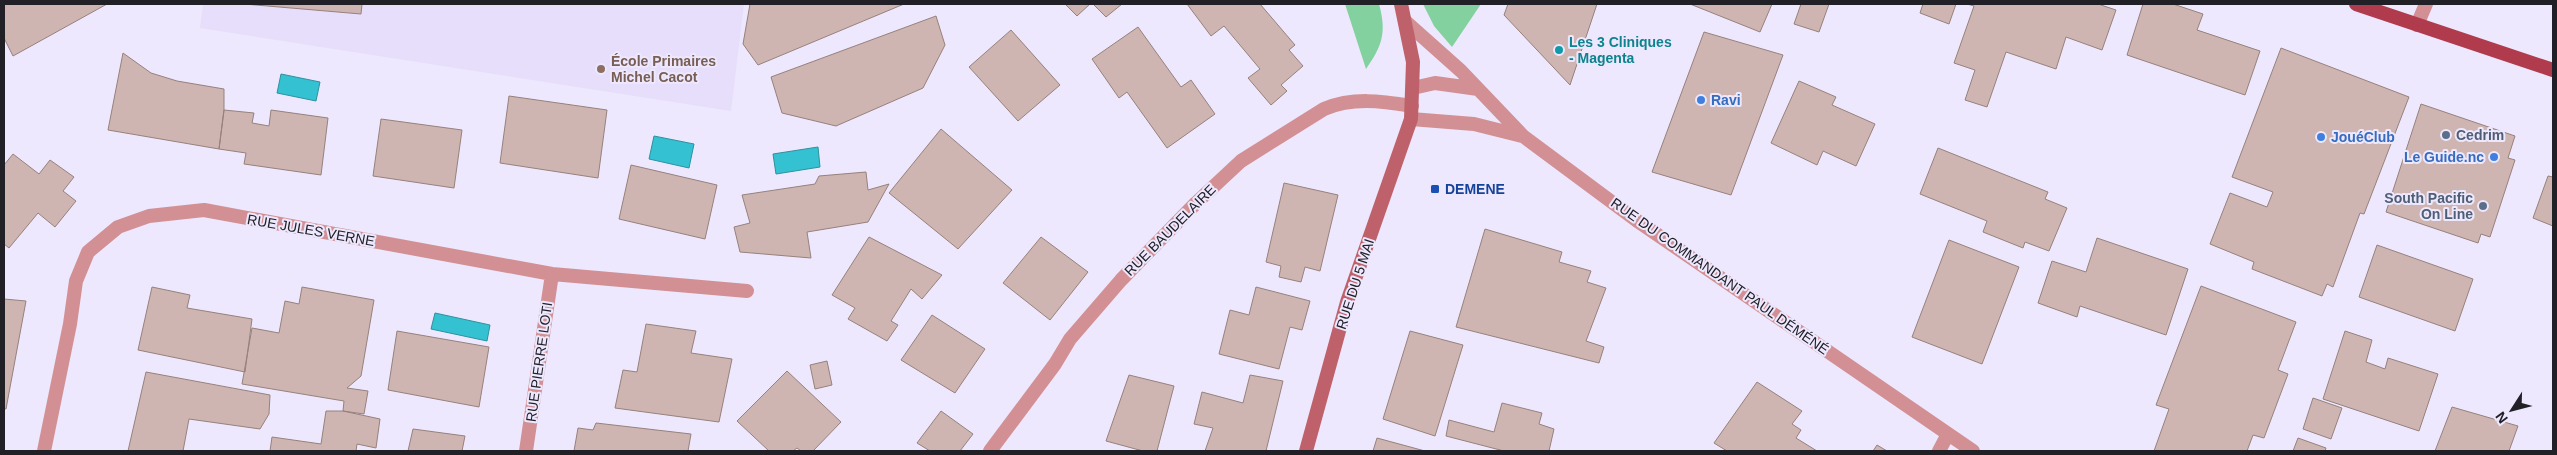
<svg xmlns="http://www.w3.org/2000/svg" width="2557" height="455" font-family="Helvetica,sans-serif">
<rect width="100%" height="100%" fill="#ede8fd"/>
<path fill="#e6defb" d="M203 4H744L731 111 200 28Z"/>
<path fill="#82d19f" d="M1345 4H1379C1387 33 1382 46 1366 69Z
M1423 4H1481L1452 47 1434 26Z"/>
<path fill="#34c2d3" stroke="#2e919f" d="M281 74 320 82 316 101 277 93Z
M654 136 694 144 689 168 649 159Z
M818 147 820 167 776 174 773 154Z
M435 313 490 325 487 341 431 329Z"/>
<path fill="#ceb5b1" stroke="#97817d" d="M4 4H107L13 56 4 38Z
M244 4H362L361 14Z
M750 4H904L758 65 743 44Z
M1065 4H1090L1077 16Z
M1093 4H1122L1106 17Z
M1187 4H1260L1295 45 1289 50 1303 66 1281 85 1287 91 1271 105 1248 78 1260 69 1224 26 1211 36Z
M1508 4H1597L1570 85 1504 15Z
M1690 4H1772L1760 32Z
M1801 4H1829L1819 32 1794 24Z
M1923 4H1956L1949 24 1920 13Z
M1967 4H2098L2116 10 2102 50 2066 37 2056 69 2006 52 1987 107 1965 100 1975 70 1954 63 1974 6Z
M2143 4H2173L2203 14 2197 30 2260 51 2245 95 2127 55Z
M936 16 945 45 923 88 836 126 782 113 771 77Z
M1138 27 1181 87 1191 80 1215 114 1167 148 1127 92 1119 98 1092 59Z
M1011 30 1060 85 1018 121 969 67Z
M1704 32 1783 55 1731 195 1652 172Z
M2281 48 2409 97 2364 214 2360 213 2333 287 2327 284 2322 296 2252 269 2254 262 2210 244 2230 193 2267 207 2273 192 2232 177Z
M123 53 151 73 177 81 224 89V110L219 149 108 130Z
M1799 81 1836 97 1832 105 1875 124 1856 166 1823 151 1817 165 1771 143Z
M509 96 607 110 598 178 500 163Z
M2421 104 2515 136 2508 158 2515 160 2490 237 2481 234 2478 243 2386 212Z
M224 110 254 113 252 123 269 126 271 110 328 118 321 175 244 164 246 153 219 149Z
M381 119 462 130 454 188 373 176Z
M941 129 1012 190 958 249 889 193Z
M1938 148 2048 192 2045 199 2067 208 2049 251 2025 242 2023 248 1983 232 1987 221 1920 194Z
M13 154 39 174 50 160 74 177 63 191 76 201 55 227 38 213 9 248 4 244V165Z
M631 165 717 185 705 239 619 219Z
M866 172 868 190 889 184 868 222 807 232 811 258 740 252 734 227 750 223 742 195 815 184 819 176Z
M2548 176 2553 177V226L2533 218Z
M1284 183 1338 195 1320 271 1305 267 1301 282 1279 277 1281 266 1266 262Z
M1485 229 1562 252 1559 262 1591 271 1587 282 1606 288 1586 341 1604 347 1599 363 1456 327Z
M869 237 942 275 922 299 911 289 891 321 898 325 887 341 848 319 855 308 832 295Z
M1041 237 1088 272 1050 320 1003 283Z
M2097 238 2188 269 2166 335 2080 306 2077 317 2038 303 2052 261 2086 272Z
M1949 240 2019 267 1982 364 1912 337Z
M2377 245 2473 279 2455 331 2359 297Z
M2201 286 2296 322 2278 370 2288 374 2264 438 2253 435 2247 451H2154L2169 409 2156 405Z
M152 287 190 295 187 308 252 319 245 372 138 350Z
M302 287 374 300 361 376 347 388 368 391 364 414 343 411 344 401 242 384 252 328 279 333 285 301 299 304Z
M1256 287 1310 301 1302 330 1290 327 1279 369 1219 354 1230 310 1249 315Z
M4 299 26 301 6 409H4Z
M932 315 985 349 955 393 901 360Z
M646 324 696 331 691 353 732 359 719 422 615 408 623 370 637 372Z
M397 331 489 347 479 407 388 390Z
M1410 331 1463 345 1435 436 1383 419Z
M2345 331 2372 340 2366 362 2385 369 2388 358 2438 374 2419 431 2323 399Z
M827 361 832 385 815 389 810 365Z
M787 371 841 422 813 451H801L797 448 793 451H769L737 421Z
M146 372 270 395 269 414 260 429 189 419 183 451H128Z
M1129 375 1174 386 1157 451H1143L1106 441Z
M1250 375 1283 381 1266 451H1205L1213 428 1194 424 1202 392 1243 403Z
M1757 382 1802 411 1792 424 1801 430 1796 438 1817 451H1727L1714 443Z
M2313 398 2342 408 2331 439 2303 429Z
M1502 403 1542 413 1539 424 1554 429 1549 451H1504L1446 436 1449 420 1494 432Z
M2452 407 2518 426 2509 451H2435Z
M326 411H343L380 419 376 448 357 444 356 451H270L272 437 321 444Z
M941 411 973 434 960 451H930L917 443Z
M596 423 691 434 688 451H574L578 428 593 430Z
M413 429 465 436 462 451H408Z
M1377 438 1425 451H1373Z
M2298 438 2326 448 2325 451H2293Z
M1877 445 1887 451H1873Z"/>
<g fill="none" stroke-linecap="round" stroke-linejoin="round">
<path stroke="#d29094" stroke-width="14" d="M2417 25 2426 4"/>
<path stroke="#d29094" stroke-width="14" d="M1406 22 1461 71 1523 136 1636 220 1973 451
M1413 88 1435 83 1478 89
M1411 119 1474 124 1522 136
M44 451 70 324 76 281 88 252 118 227 149 216 204 210 552 274 747 291
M526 451 552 274
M990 451 1055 364 1070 339 1121 280 1196 203 1241 161 1324 109C1353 97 1381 101 1412 106
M1939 451 1948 434"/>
<path stroke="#bf616b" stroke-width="14" d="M1306 451 1347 302 1411 119 1413 62 1401 4"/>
<path stroke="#af3b4d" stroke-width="14" d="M2356 4 2553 70"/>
</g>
<circle fill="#0f9aa8" stroke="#ede8fd" stroke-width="2" cx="1559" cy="50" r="5"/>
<circle fill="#8d6e63" stroke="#ede8fd" stroke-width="2" cx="601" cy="69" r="5"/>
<g fill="#3f7fe0" stroke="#ede8fd" stroke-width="2">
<circle cx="1701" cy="100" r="5"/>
<circle cx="2321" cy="137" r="5"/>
<circle cx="2494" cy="157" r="5"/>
</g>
<g fill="#5c6f8a" stroke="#ede8fd" stroke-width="2">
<circle cx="2446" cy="135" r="5"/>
<circle cx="2483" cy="206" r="5"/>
</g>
<rect fill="#1a4fb4" stroke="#ede8fd" stroke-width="2" x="1430" y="184" width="10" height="10" rx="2.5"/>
<g text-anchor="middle" stroke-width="4" stroke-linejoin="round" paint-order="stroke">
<g font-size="14" font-weight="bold" fill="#0d838f" stroke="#ede8fd" text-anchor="start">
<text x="1569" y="47">Les 3 Cliniques<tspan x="1569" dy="16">- Magenta</tspan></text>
</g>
<g font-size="14" font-weight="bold" fill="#785e54" stroke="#ede8fd" text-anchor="start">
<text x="611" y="66">École Primaires<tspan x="611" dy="16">Michel Cacot</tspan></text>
</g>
<g font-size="14" font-weight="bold" fill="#366cbe" stroke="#ede8fd" text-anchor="start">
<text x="1711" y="105">Ravi</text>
<text x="2331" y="142">JouéClub</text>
<text x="2484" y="162" text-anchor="end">Le Guide.nc</text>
</g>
<g font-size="14" font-weight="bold" fill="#4e5e75" stroke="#ede8fd" text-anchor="start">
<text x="2456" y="140">Cedrim</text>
<text x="2473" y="203" text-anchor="end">South Pacific<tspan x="2473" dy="16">On Line</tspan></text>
</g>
<g font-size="14" font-weight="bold" fill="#164399" stroke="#ede8fd" text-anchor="start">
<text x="1445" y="194">DEMENE</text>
</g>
<g font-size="14" fill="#212027" stroke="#ede8fd">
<text transform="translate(311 230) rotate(10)" y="5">RUE JULES VERNE</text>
<text transform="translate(1170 230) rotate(-45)" y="5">RUE BAUDELAIRE</text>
<text transform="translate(1720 276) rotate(35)" y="5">RUE DU COMMANDANT PAUL DÉMÉNÉ</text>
<text transform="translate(1355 284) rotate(-72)" y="5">RUE DU 5 MAI</text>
<text transform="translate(539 362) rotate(-82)" y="5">RUE PIERRE LOTI</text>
</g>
</g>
<rect width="2557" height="455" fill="none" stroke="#212027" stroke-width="10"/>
<g transform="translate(2512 410) rotate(234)" stroke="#ede8fd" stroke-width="4" paint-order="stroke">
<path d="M0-4L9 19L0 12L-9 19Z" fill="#212027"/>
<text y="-8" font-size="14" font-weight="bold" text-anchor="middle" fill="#212027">N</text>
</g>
</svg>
